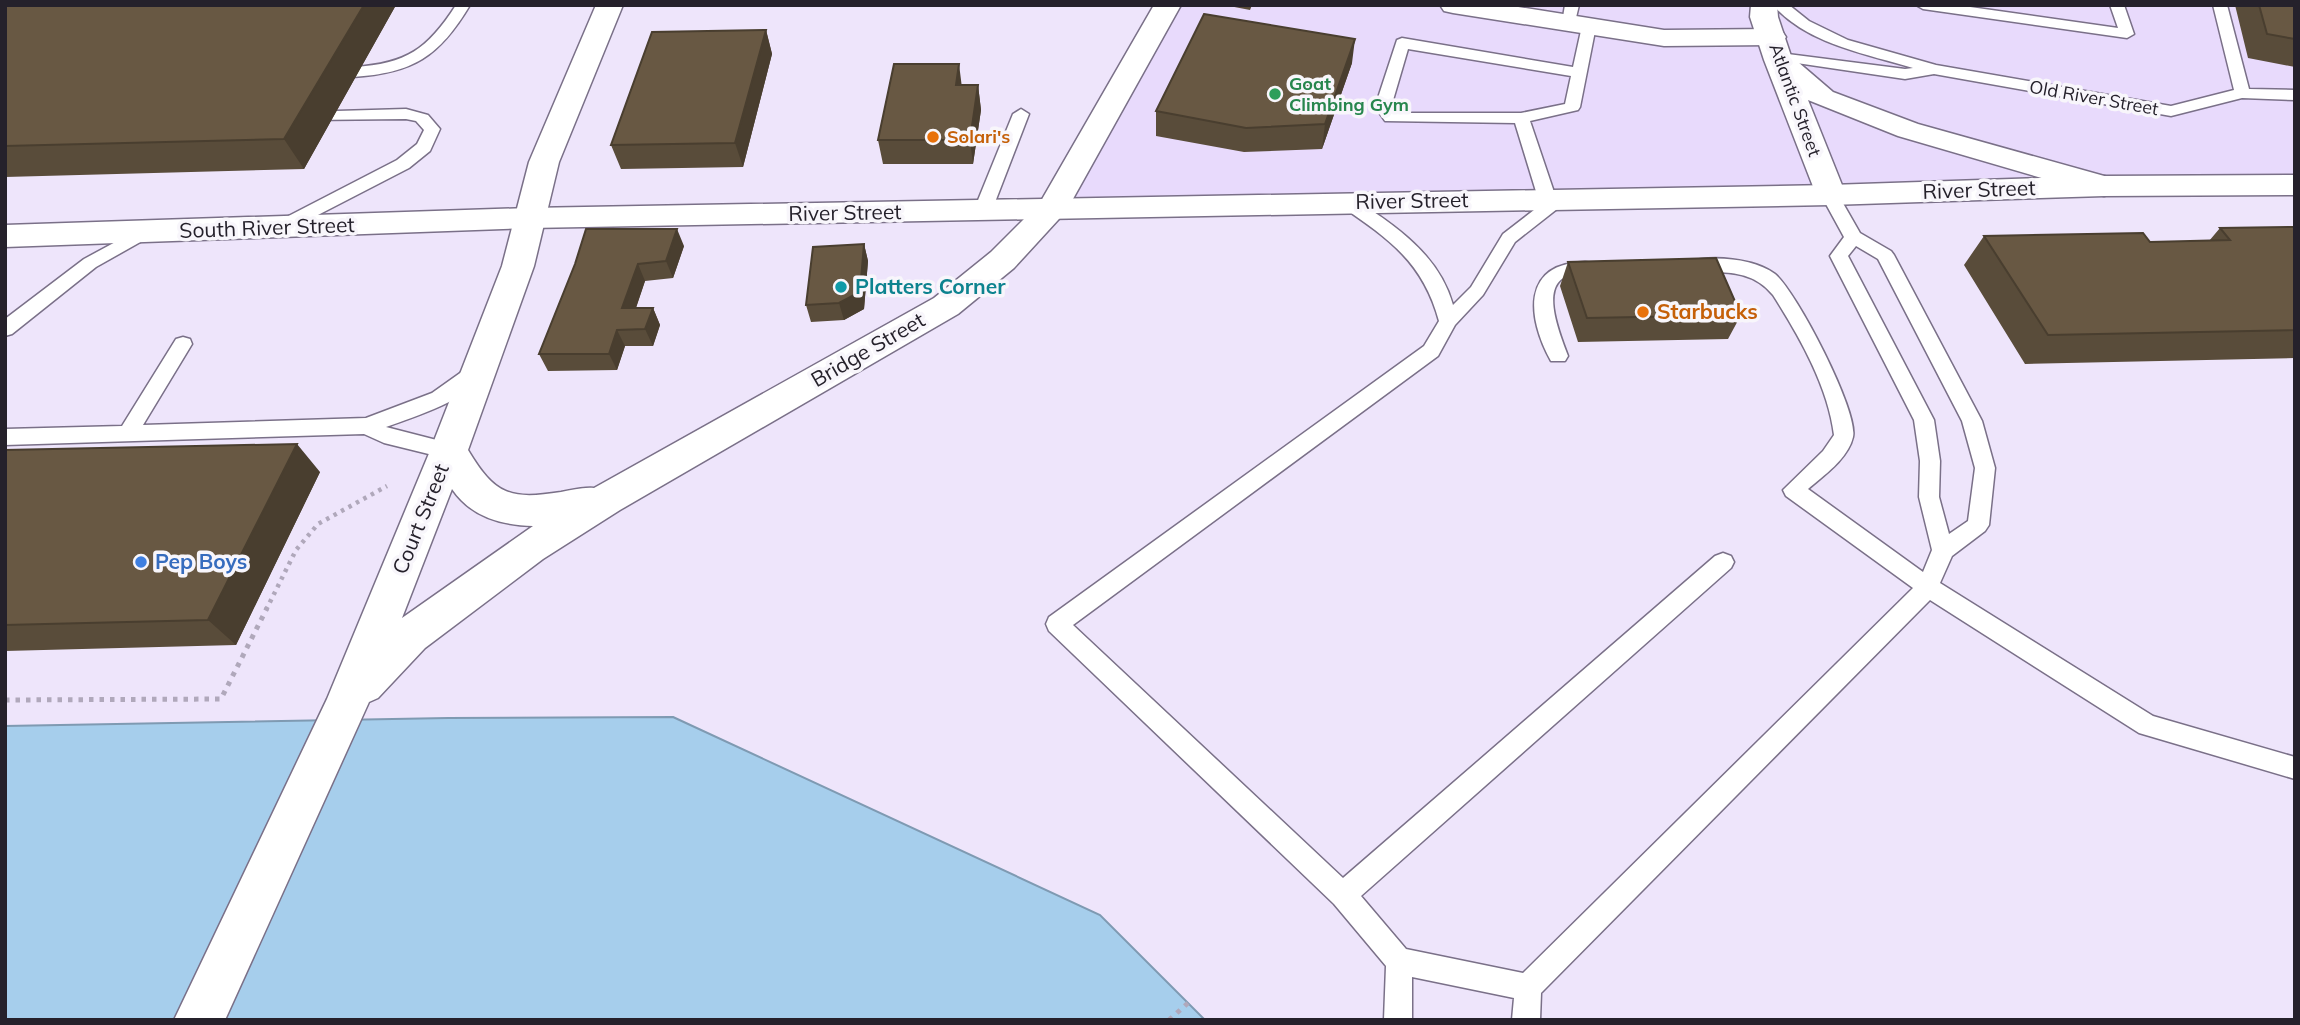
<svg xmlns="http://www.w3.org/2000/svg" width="2300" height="1025" font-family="Mulish,sans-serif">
<rect width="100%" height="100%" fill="#eee5fb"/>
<path fill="#e8dafc" d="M1168 5H2295V185L1053 208Z"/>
<path fill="#a6ceec" stroke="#7f9ab2" stroke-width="2" d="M673 717 1100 915 1205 1020H5V726L448 718Z"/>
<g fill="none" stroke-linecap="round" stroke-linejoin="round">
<defs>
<path id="service" d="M456 5H470C439 57 413 73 353 77 343 77 330 80 322 73 330 66 343 68 354 67 406 64 428 49 456 5Z
M1565 5H1579L1574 26 1569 27 1562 23Z
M1773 5H1789L1809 21 1848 40 1936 65 2171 106 2234 90 2213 5H2227L2249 89 2295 90V100L2242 98 2171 116 1934 74 1905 79 1777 60 1772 58 1769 55 1772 52 1905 69 1913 68C1866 54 1807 44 1773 5Z
M1916 5H1956L2118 28 2110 5H2124L2134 34 2127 38 1923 9Z
M1589 22 1596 26 1580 107 1578 110 1530 121 1555 195 1562 192 1571 198 1515 242 1483 295 1455 325 1438 356 1073 625 1343 878 1715 556 1723 553 1731 556 1734 562 1731 568 1361 896 1406 949 1523 973 1913 588 1786 496 1783 490 1823 451 1834 435C1828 386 1799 336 1773 295 1743 258 1695 281 1684 266L1687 262C1712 255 1754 258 1775 274 1796 291 1859 412 1853 437 1848 459 1823 476 1808 489L1923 572 1932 550 1919 497 1920 461 1914 420 1830 256 1844 237 1821 195 1830 190 1836 191 1860 233 1891 251 1894 255 1982 421 1995 468 1989 525 1985 531 1952 556 1940 583 2153 716 2295 757V779L2139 733 1930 600 1541 993 1540 1020H1512L1514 998 1412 977V1020H1384L1386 966 1334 904 1049 631 1046 624 1049 617 1424 346 1439 321C1423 262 1389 239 1341 206L1338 202 1341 198H1353C1394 225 1439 254 1453 305L1471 287 1503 234 1543 203 1538 198 1515 123 1385 121 1375 107 1397 40 1402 38 1573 67 1582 26ZM1408 49 1571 76 1565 104 1521 113H1396L1391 107ZM1856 246 1878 259 1962 421 1975 468 1968 521 1949 534 1939 497 1940 461 1934 420 1848 256Z
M406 109 428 115 440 129 430 151 409 168 287 231H275L272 227 275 223 397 160 417 144 424 130 416 121 406 119 308 120 300 115 302 112Z
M1021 109 1029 114 992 210 989 214H977L974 210 1013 114Z
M145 226 154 232 151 236 96 267 12 334 5 336V319L84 259Z
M1585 262 1600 264 1603 268C1597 277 1588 274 1578 274 1535 276 1559 332 1568 356L1565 361H1551C1527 318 1521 263 1585 262Z
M183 337 190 339 192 344 143 425 366 418 432 393 470 366H484L487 371C470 400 416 416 386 427L456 445 459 451 456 457 449 459 384 443 364 434 5 445V429L122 426 176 339Z"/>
<path id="minor" d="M1154 5H1181L1064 215 1053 218 1042 215 1037 208Z
M1440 5H1506L1664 30 1772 29 1782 31 1786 37 1782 43 1772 45 1664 46 1453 13 1444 11Z"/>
<path id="tertiary" d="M1751 5H1777L1778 17 1791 56 1833 92 1918 124 2115 179 2119 186 2115 193 2104 196 2093 193 1898 136 1808 100 1846 195 1841 202 1830 205 1819 202 1764 60 1750 17Z"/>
<path id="secondary" d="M596 5H623L559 162 534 266 468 450C495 495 510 500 561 492 572 490 583 487 594 488L934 298 991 252 1042 201 1053 198 1064 201 1069 208 1014 268 958 314 620 510 543 559 425 648 378 698 369 702 225 1020H174L327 699 430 451 502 266 529 162ZM452 489C471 517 501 525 533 526L402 618Z"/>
<path id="primary" d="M2295 175V195L2104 196 1830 205 529 228 5 247V225L529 208 1830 185 2104 176Z"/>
</defs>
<use href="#service" stroke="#7a7088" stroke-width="3"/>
<use href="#minor" stroke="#7a7088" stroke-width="3"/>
<use href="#tertiary" stroke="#7a7088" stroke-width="3"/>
<use href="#secondary" stroke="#7a7088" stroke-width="3"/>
<use href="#primary" stroke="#7a7088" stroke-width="3"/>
<path stroke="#b0a8bb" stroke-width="4.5" stroke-dasharray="3.5 5" stroke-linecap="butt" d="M266 610 296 550 318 524 387 486"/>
<path stroke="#b0a8bb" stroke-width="5" stroke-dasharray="4.5 6" stroke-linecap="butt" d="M5 700 221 699 267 608
M1169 1020 1188 1003"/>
<use href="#service" fill="#fff" fill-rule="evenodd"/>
<use href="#minor" fill="#fff" fill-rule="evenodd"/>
<use href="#tertiary" fill="#fff" fill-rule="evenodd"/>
<use href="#secondary" fill="#fff" fill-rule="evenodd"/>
<use href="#primary" fill="#fff" fill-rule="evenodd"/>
</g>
<path fill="#594c3a" d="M5 5H396L304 169 5 177Z
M1224 5H1252L1250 10Z
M2235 5H2295V67L2248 58Z
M766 30 772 54 743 167 621 169 611 145Z
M1352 63 1322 149 1244 152 1156 136V111Z
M962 85H978L981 110 973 164H883L878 140Z
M2295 227V358L2025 364 1964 265 1984 236 2150 242 2209 241 2220 228Z
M864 244 868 261 864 309 844 320 811 322 806 305Z
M684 246 673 278 645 281 636 308H653L660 325 653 346H625L617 370 548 371 539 354 575 264Z
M1568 262 1741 315 1728 339 1578 342 1560 286Z
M5 450 320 472 236 645 5 651Z"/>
<path fill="#493e2f" d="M364 5H396L304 169 284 139Z
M766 30 772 54 743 167 735 143Z
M1355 39 1352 63 1322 149 1325 124Z
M959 64 962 88 956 85Z
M978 85 981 110 973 164 970 140Z
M677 229 684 246 673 278 666 261Z
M864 244 868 261 864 309 844 320 839 303Z
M638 264 645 281 630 325 622 308Z
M653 308 660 325 653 346 645 329Z
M617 330 625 346 617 370 609 354Z
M297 444 320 472 236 645 208 620Z"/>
<path fill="#685843" stroke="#493e2f" stroke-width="2" d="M5 5H364L284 139 5 146Z
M2259 5H2295V39L2267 34Z
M1204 14 1355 39 1325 124 1246 128 1156 111Z
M766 30 735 143 611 145 652 32Z
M894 64H959L956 85H978L970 140H878Z
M2295 227V330L2048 335 1984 236 2143 233 2150 242 2230 240 2220 228Z
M586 229H677L666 261 638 264 622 308H653L645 329 617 330 609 354H539L575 264Z
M864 244 860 292 839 303 806 305 813 247Z
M1716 258 1741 315 1587 318 1568 262Z
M297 444 208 620 5 625V450Z"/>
<circle fill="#2e9e5b" stroke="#f8f6fb" stroke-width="2.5" cx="1275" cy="94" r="7"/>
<g fill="#e8710a" stroke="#f8f6fb" stroke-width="2.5">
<circle cx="933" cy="137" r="7"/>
<circle cx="1643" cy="312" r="7"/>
</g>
<circle fill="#0f9aa8" stroke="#f8f6fb" stroke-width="2.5" cx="841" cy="287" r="7"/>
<circle fill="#3f7fe0" stroke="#f8f6fb" stroke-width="2.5" cx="141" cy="562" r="7"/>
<g text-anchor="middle" stroke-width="7" stroke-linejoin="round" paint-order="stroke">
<g font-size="18" font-weight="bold" fill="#27864d" stroke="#f8f6fb" text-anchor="start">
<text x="1289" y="90">Goat<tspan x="1289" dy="21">Climbing Gym</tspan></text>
</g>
<g font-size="18" fill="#25212b" stroke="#f8f6fb">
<text transform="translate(2094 98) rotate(10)" y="6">Old River Street</text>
<text transform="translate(1795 100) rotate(70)" y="6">Atlantic Street</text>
</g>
<g font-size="18" font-weight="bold" fill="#c56008" stroke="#f8f6fb" text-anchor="start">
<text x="947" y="143">Solari's</text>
</g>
<g font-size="21" fill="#25212b" stroke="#f8f6fb">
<text transform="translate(1979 190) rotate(-2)" y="7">River Street</text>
<text transform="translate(1412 201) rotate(-1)" y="7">River Street</text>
<text transform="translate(845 213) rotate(-1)" y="7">River Street</text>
<text transform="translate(267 228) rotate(-2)" y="7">South River Street</text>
<text transform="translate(868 350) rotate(-30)" y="7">Bridge Street</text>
<text transform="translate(421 519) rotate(-68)" y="7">Court Street</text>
</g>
<g font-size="21" font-weight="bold" fill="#0d838f" stroke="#f8f6fb" text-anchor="start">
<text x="855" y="294">Platters Corner</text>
</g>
<g font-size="21" font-weight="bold" fill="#c56008" stroke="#f8f6fb" text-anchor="start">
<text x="1657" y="319">Starbucks</text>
</g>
<g font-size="21" font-weight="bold" fill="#366cbe" stroke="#f8f6fb" text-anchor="start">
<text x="155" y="569">Pep Boys</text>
</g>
</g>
<rect width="2300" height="1025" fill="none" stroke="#25212b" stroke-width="14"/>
</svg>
